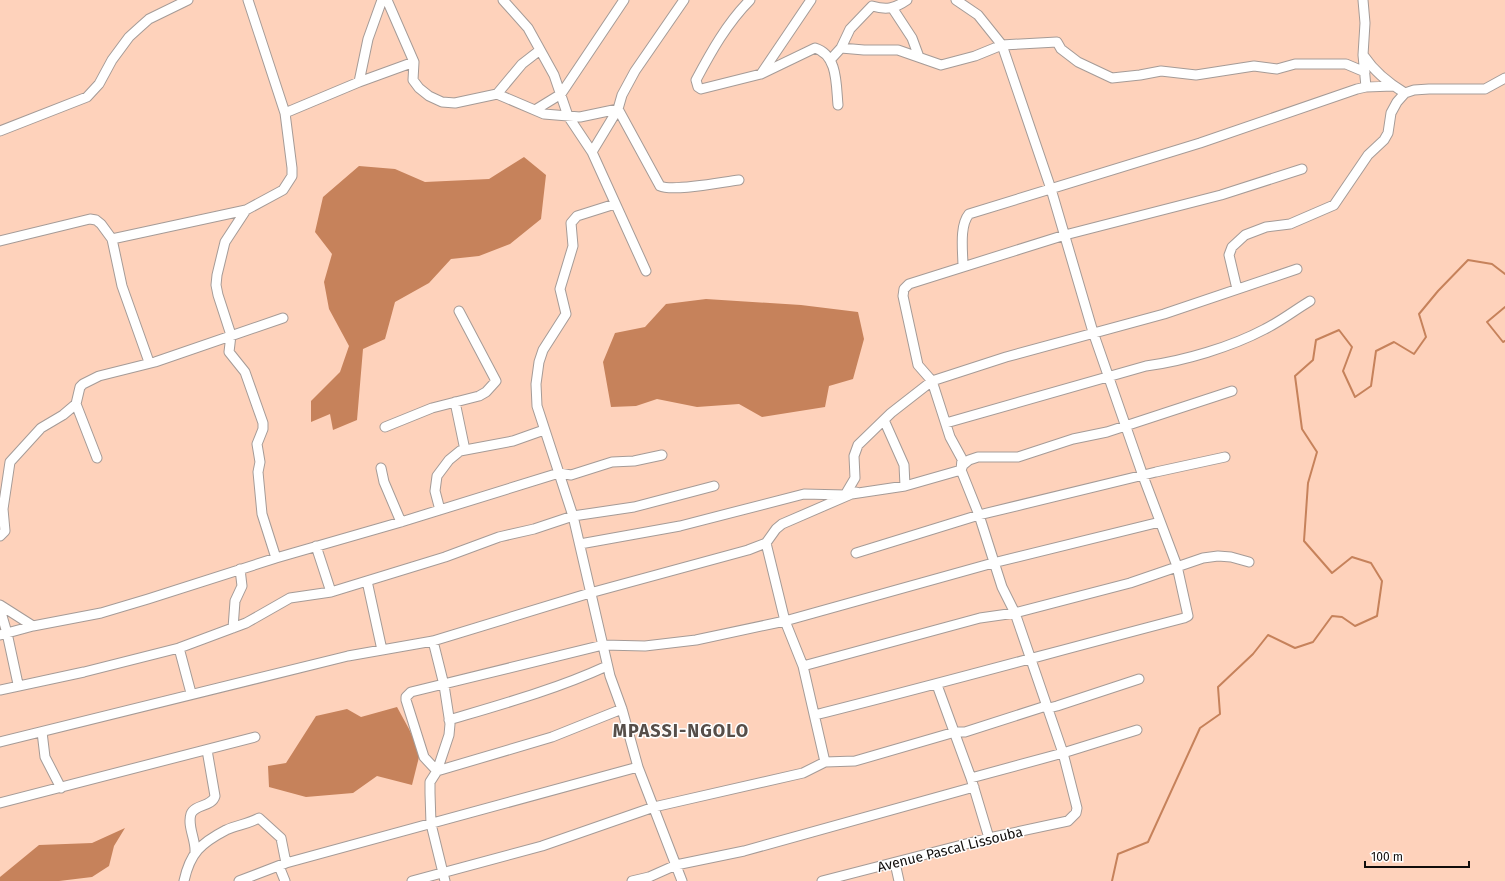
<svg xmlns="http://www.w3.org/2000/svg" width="1505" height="881" font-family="'Fira Sans',sans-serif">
<rect width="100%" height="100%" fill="#fbf1ec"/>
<path fill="#fed2bb" d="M0 0H1505V881H0Z"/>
<path fill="#c6825b" d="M524 157 546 175 541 219 510 244 479 256 451 259 429 283 395 302 385 339 363 349 357 420 333 430 330 414 311 422V401L340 372 349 346 329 309 324 282 332 254 315 232 323 197 359 166 395 169 425 182 489 179Z
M706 299 801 305 858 312 864 339 853 379 829 386 825 407 762 417 739 404 697 407 657 399 636 406 611 407 603 362 615 333 645 327 666 304Z
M397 707 409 729 420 753 412 785 377 776 353 793 306 797 269 787 268 766 286 763 316 716 347 709 361 717Z
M125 828 114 846 109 866 92 877 59 881H0V877L39 845 92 843Z"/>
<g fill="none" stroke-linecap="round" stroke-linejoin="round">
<path stroke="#c6825b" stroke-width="2" d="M1505 307 1487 322 1503 342 1505 341
M1112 881 1118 854 1148 842 1200 728 1220 714 1218 687 1253 654 1268 635 1295 648 1313 642 1332 616 1342 617 1355 626 1377 616 1382 581 1371 563 1352 557 1332 573 1304 541 1308 483 1317 452 1302 429 1295 376 1313 360 1316 340 1339 330 1352 347 1343 371 1355 397 1371 386 1376 351 1394 342 1414 354 1426 337 1419 314 1438 291 1468 260 1492 264 1505 274"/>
<defs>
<path id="minor" d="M248 0 285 113
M387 0 414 62
M503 0 528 28 554 75 568 116 592 152 646 271
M750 0C727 23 711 52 696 80L698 87 701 89 761 74 815 48C838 55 836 85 838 105
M1363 0 1365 23 1363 55 1366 87
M893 9 912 38 919 57
M841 48 864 50H898L941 65 975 56 1002 45 1057 42 1061 49 1078 62 1112 78 1140 75 1161 71 1196 75 1254 66 1277 69 1295 64H1346L1365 72
M1364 56C1374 71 1390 84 1405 93
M831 59 841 48 850 29 872 6C886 10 894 9 907 0
M761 74 811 0
M359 82 414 62 413 80 419 88 429 96 442 102 455 103 497 94 544 114 580 117 618 109 660 186C673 192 722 182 739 180
M497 94 522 64 540 50
M535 110 561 94 624 0
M0 131 87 97 99 84 112 60 129 37 140 27 149 19 188 0
M592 152 618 109 622 95 635 71 684 0
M615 204 577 216 571 223 573 246 560 289 566 314 543 350 539 362 536 384 537 406 573 516 610 676 622 709 638 767 682 881
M246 210 225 242 217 275 216 285 218 295 231 335 229 352 245 372 263 423V429L257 444 260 462 258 472 262 514 276 558
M112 239 246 210 283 190 292 176V168L285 113 359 82 368 39 382 0
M0 241 90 219 96 220 101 224 112 239 122 286 149 362
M963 267 1065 235 1221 195 1302 169
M1237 289 1229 255 1232 247 1245 235 1266 227 1290 224 1334 205 1368 155 1384 140 1388 133 1391 113 1397 102 1405 93 1414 90 1429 89H1485L1505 78
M455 402 465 450
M884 420 904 465 905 486
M946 423 1146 366C1184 361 1231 347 1265 329 1281 321 1295 310 1310 301
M385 427 432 408 479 396 486 392 496 381 459 311
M97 458 76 404 80 387 83 384 99 376 155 362 283 318
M381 468 384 482 401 522
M845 495 855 478 854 456 858 445 891 413 932 381 1006 357 1164 314 1297 269
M440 510 435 491 437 476 449 460 460 451 513 441 544 430
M0 536 5 531 3 509 10 462 41 428 63 415 76 404
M766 543 785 621 803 666
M580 544 680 526 804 494 845 495 905 486 961 470 963 465 969 460 978 457H1018L1073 439 1107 432 1232 391
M316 546 331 592
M856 553 979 515 1156 472 1225 457
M367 581 382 650
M0 605 33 626
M0 609 7 633 18 684
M233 628 235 601 242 586 240 569
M0 635 33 626 101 613 148 599 276 558 401 522 559 473 571 475 612 462 634 461 662 455
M433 641 444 685 450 724 449 735 437 771 430 782V793L431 824 445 881
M179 648 191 693
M937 685 971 778 989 838
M0 690 84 672 179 648 246 623 290 598 331 592 445 557 499 537 534 529 573 516 634 507 714 486
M815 715C939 684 1061 650 1184 618L1188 616 1177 566 1143 476 1093 332 1051 189 1002 45 978 15 956 0
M449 720C503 704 557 689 607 666
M42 732 45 757 61 788
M0 742 348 656 433 641 590 593 748 550 766 543 776 529 782 524 856 492
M825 762 803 666 980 618 1015 613 1130 583 1203 558 1218 556 1231 557 1249 562
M437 771 424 757 406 700V697L411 692 603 645 645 646 696 640 785 621 993 563 1160 522
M437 771 552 737 622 709
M971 778 1063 753 1137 730
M0 803 255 737
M195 852C196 840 187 826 191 814 195 804 212 807 215 796L207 750
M895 863 899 881
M279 866 285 881
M184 881C190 853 201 843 226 830 237 825 248 824 259 818L281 838 286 863
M239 881 286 863 638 767
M412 881 542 846 654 807 803 773 825 762 855 761 955 732H965L1046 706 1049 708 1057 706 1139 679
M632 881 649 877 676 865 744 851 974 787
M822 881 989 838 1068 821 1076 813 1077 808 1063 753 1015 613 1002 587 979 515 961 470 962 459 950 437 932 381 918 365 903 296 904 289 909 284 963 267C963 252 959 226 969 214L1200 143 1357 89 1366 87 1393 86"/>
</defs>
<use href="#minor" stroke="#a59b97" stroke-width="11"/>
<use href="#minor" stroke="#fff" stroke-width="9"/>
</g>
<g text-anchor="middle" stroke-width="3" stroke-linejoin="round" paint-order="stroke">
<g font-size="14" fill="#100d0b" stroke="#fff">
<text transform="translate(950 849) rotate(-14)" y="5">Avenue Pascal Lissouba</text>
</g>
<g font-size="18" font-weight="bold" letter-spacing="1" fill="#564e49" stroke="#fff">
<text x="681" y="737">MPASSI-NGOLO</text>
</g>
</g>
<path d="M1365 861v6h104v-6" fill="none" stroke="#100d0b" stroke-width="2"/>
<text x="1371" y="861" font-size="12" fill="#100d0b" stroke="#ffffff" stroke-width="3" paint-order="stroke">100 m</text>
</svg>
